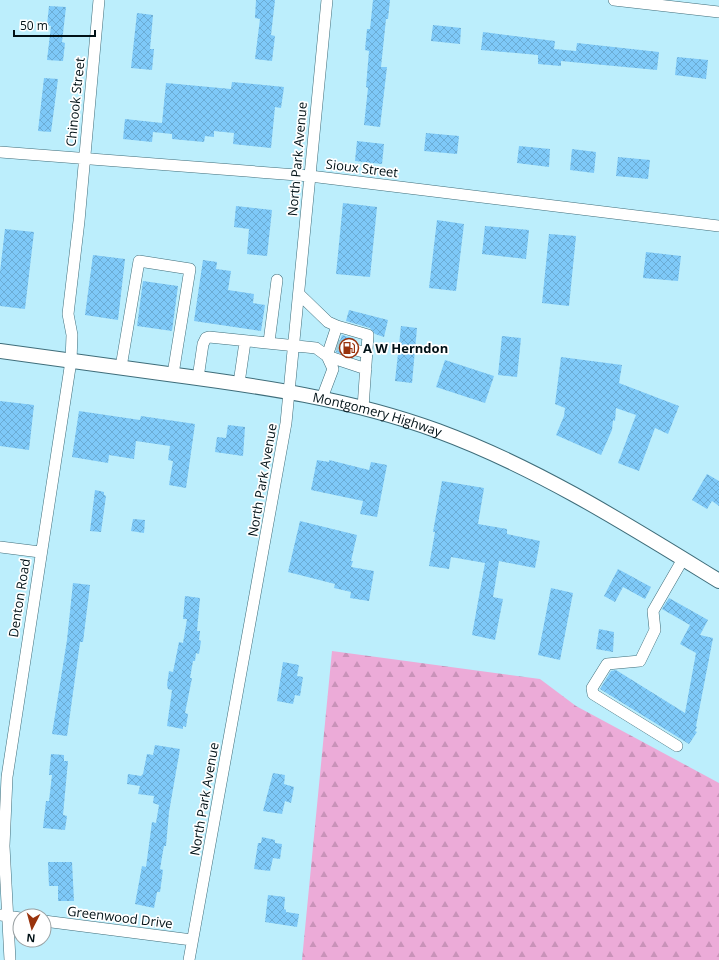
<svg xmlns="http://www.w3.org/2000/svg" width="719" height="960" font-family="'Open Sans',sans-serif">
<defs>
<pattern id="forest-firs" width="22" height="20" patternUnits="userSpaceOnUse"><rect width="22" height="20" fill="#ecabd8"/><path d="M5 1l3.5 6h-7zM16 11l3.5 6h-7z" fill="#c992b9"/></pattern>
<pattern id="building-cross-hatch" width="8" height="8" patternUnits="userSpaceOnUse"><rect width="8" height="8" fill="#7ec9f8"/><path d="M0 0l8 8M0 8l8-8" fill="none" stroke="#6bacd4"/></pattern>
</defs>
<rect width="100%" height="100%" fill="#bceefc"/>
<path fill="url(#forest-firs)" d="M332 651 540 679 576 706 719 783V960H302Z"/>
<path fill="url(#building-cross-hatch)" d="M256 0H275L271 35 275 36 272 61 255 59 260 19 255 18Z
M373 0H390L388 19H386L381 67H387L380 127 364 125 368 88 366 87 369 51 365 50 367 29H370Z
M49 6 66 7 62 42 65 43 63 61 47 60 51 26 47 25Z
M137 13 153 15 150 49H154L152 70 131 68Z
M433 25 461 28 460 44 431 41Z
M483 32 555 41 554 49 576 51 577 43 659 52 657 70 561 61V66L538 64V55L481 50Z
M677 57 708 60 706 79 675 75Z
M44 78 58 79 51 132 38 131Z
M232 82 284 87 281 108 275 107 271 148 233 144 234 133 214 131V137L205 136 204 142 172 139V134L153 132 152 142 123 139 125 119 162 123 166 83 231 89Z
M426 133 459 136 457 154 424 151Z
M357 141 384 144 382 164 355 161Z
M519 146 550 149 549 167 517 163Z
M572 149 596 152 594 173 570 170Z
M618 157 650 160 648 179 616 176Z
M343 203 377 207 370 277 336 274Z
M236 206 272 210 267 256 247 254 249 229 234 227Z
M437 220 464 224 456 291 429 288Z
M485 226 529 230 526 259 482 254Z
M5 229 34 232 25 309 0 306V272Z
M549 234 576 236 569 306 542 303Z
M646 252 681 256 678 281 643 278Z
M93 255 125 259 118 320 85 315Z
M203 260 217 262 216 269 231 271 228 290 254 294 253 303 265 305 261 331 194 321Z
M143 281 178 286 172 331 137 326Z
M349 310 388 320 384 337 375 334 370 328 346 321Z
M401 326 417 328 412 383 395 381Z
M342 335 355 339 354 342 347 344 345 348 347 354 351 357 336 352Z
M502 336 521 338 517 377 498 375Z
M561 357 622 365 619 383 679 406 668 434 655 428 639 471 618 463 636 415 616 408 615 421 613 420 612 430 601 455 556 435 564 416 565 408 555 404Z
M445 360 494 376 485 403 436 387Z
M0 401 34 405 29 450 0 446Z
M79 411 140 420 141 416 195 424 186 488 169 485 173 461 168 460 170 446 136 441 134 459 109 455 108 463 72 457Z
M228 425 245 427 243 456 215 452 217 437 226 438Z
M317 460 329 462V460L369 470 371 462 387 465 377 517 360 514 363 501 311 490Z
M707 474 719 481V506L712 501 707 509 692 500Z
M442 481 484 488 478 524 507 529V534L540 541 535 568 499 561 493 597 503 599 495 640 472 635 485 563 451 557 449 569 429 566 435 532H433Z
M95 490 104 492V495L106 496 101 532 90 531Z
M133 519 145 520 144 533 131 531Z
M300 521 357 535 351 561H353L351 567 374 571 369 601 350 598 351 592 334 588 335 584 288 572Z
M618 569 651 587 645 599 623 587 615 602 604 596Z
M73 583 90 585 83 642H80L67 736 52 734 67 640Z
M551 588 573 593 560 660 538 655Z
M185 596 200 598 197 631H200L199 640 201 641 199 654 196 653 195 661H193L190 678H192L185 713 188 714 186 727 183 726V729L167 726 172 690 168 689 167 685 169 671 173 672 179 642 183 643 187 619H183Z
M669 598 708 620 700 635 713 638 696 726 697 727 695 731 697 732 689 744 600 689 611 671 616 670 685 713 696 653 680 644 690 625 662 609Z
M599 629 614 632 613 652 596 649Z
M283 662 299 665 297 676 303 677 300 696 295 695 293 704 277 701Z
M155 745 180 749 169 812 166 846H164L163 851 160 869 163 870 160 892H157L154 908 135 904 142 866 146 867 152 822 156 823 159 805 153 803 154 796 138 794 140 786 127 784 128 774 141 776 143 774 147 754 153 755Z
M51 754 64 755V761H68L63 815 67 816 65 830 43 828 46 801H49L52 775H49Z
M273 773 285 775 284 784 294 787 291 803 285 801 282 814 263 811Z
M262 837 275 840V843L282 844 280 859 273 858 270 871 254 869 258 843H261Z
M48 862H72L74 901H58V886H49Z
M268 895 285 897 284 909 286 910V912L299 914 297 927 265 922Z"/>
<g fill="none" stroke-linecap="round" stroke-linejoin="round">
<path stroke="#a0cdda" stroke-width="11" stroke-dasharray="11 5.5" stroke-linecap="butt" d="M337 345 352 349"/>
<defs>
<path id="minor" d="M614 0 719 12
M0 152 310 176 719 226
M299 294 328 322 337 326 368 335 363 408
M337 326 327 356 366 369
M269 342 277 280
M352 349 367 353
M121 367 139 261 190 269 173 374
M198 378 203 344 206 338 209 337 316 348 327 356 333 369 322 398
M239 383 245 342
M0 547 40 552
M677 746 593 694 592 688 607 664 640 661 655 630 653 611 683 559
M1 915 20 918
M44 921 192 940
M10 960 4 846 7 777 71 361 72 335 68 314 79 221 99 0
M189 960 286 423 327 0"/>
<g id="major">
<path id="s1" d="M0 351C56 359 112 366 168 374 259 386 351 399 438 431 538 468 628 525 719 581"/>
</g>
</defs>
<use href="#minor" stroke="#3f6d7a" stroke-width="12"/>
<use href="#major" stroke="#3f6d7a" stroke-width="16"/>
<use href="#minor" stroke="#fff" stroke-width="11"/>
<use href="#major" stroke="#fff" stroke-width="14"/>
</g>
<defs>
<symbol id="fuel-ring" viewBox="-11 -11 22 22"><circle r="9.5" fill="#fff" stroke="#99330d" stroke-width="1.5"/><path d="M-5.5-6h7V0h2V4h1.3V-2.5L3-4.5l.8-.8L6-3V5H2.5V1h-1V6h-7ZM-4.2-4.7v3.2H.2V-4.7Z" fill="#99330d"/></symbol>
</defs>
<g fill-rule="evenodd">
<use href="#fuel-ring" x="338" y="337" width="22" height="22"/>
</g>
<g text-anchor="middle" stroke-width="3.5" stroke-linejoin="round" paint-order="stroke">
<g font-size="13" fill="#011116" stroke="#fff">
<text transform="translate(75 102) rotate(-84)" y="5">Chinook Street</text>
<text transform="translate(297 159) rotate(-85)" y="5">North Park Avenue</text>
<text transform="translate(362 168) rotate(7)" y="5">Sioux Street</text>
<text dy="5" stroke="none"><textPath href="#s1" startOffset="383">Montgomery Highway</textPath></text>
<text transform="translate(262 480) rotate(-80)" y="5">North Park Avenue</text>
<text transform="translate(19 598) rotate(-81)" y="5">Denton Road</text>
<text transform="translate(204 799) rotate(-80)" y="5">North Park Avenue</text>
<text transform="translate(120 917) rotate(7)" y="5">Greenwood Drive</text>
</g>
<g font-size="13" font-weight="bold" fill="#011116" stroke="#fff" text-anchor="start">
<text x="363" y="353">A W Herndon</text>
</g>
</g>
<g transform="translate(32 928) rotate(186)"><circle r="19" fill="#ffffff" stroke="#99a0a2"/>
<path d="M0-3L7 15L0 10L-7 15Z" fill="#99330d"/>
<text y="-6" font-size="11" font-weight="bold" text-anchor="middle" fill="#011116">N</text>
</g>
<path d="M14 30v6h81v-6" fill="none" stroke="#011116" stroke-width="2"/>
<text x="20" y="30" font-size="12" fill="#011116" stroke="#ffffff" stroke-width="3" paint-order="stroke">50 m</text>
</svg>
